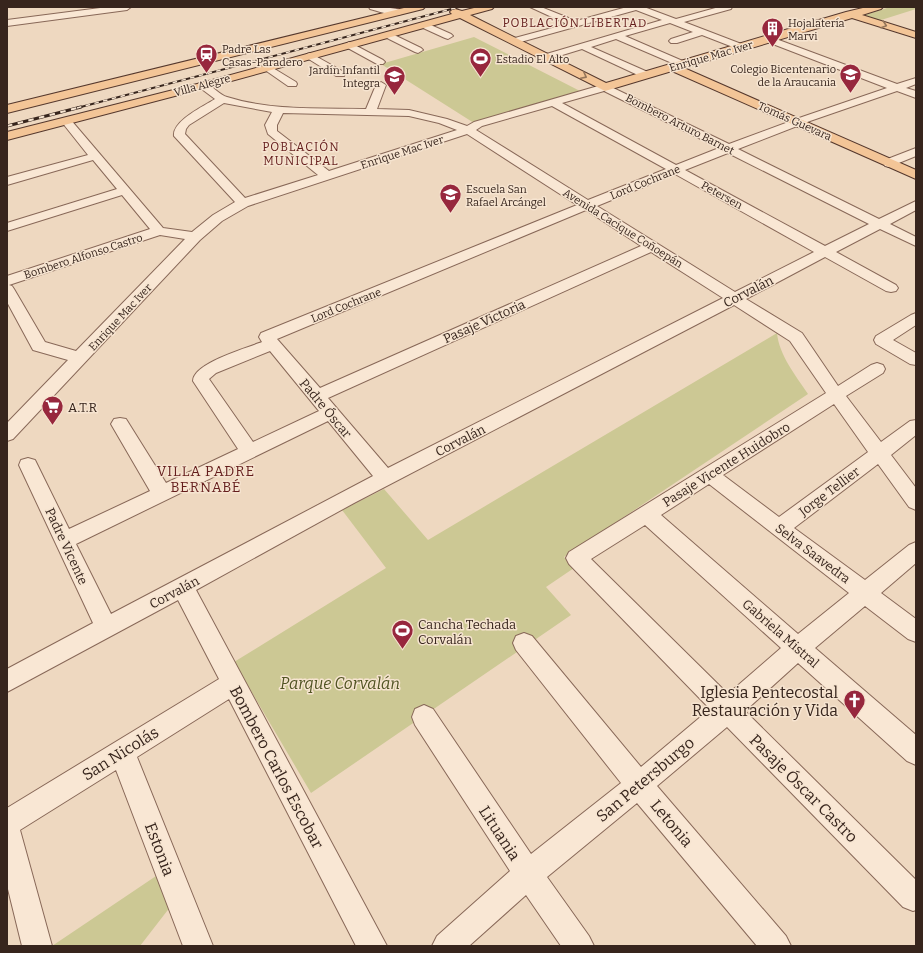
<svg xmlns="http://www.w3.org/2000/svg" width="923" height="953" font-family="Bitter,serif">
<rect width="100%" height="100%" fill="#eed8c0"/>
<path fill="#ccc894" d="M890 7H916V9L878 21 862 16Z
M283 37 285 38 7 105Z
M474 37 580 91 474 123 381 64Z
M777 333C779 355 796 376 808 394L564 557 574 568 546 587 571 615 311 793 234 662 386 568 342 510 384 489 428 540Z
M162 872 174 902 140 946H52Z"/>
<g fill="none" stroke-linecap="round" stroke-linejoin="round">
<defs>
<path id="minor" d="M108 7H131L127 10 7 26V20Z
M369 7H384L403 10 404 12C397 19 379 11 370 9Z
M530 7H541L576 21 627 7H644L676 19 719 7H732L731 9 684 22 744 45 746 47 741 50 738 49 702 35 677 43H671L669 41 671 39 693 32 670 23 625 36 685 62 687 64 685 66H679L616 39 591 47 650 73 651 75 650 77H642L582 49 546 60 541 57 543 55 662 20 636 10 517 43H511L509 41 511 39 567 24Z
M424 22 451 34 453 36 448 39 445 38 421 27 420 25Z
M388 32 421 48 423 50 418 53 415 52 385 37 383 35Z
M768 36 897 84 916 78V84L906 88 916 91V98L897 91 810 121 738 149 879 219 916 201V210L890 224 916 237V246L880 229 836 252 896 285 898 288 896 291 891 292 886 291 825 257 746 299 802 333 838 386 871 365 877 363 883 365 885 369 883 373 846 396 881 442 910 421 916 420V435L891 455 916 488V510L909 507 878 464 794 528 865 580 909 545 916 542V563L881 593 916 619V642L908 639 865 606 815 648 916 735V765L907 761 798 663 745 711 916 880V910L913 911 903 907 727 727 657 786 786 936 791 946H757L637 803 547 877 589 936 594 946H561L526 895 469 946H432L437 936 510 871 415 725 412 717 415 709 424 705 433 709 531 854 621 783 516 650 513 643 516 636 524 633 532 636 641 767 710 709 569 564 566 558 569 552 826 393 790 341 734 305 354 503 196 590 387 946H356L229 699 137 757 213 946H183L116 770 20 830 52 946H22L7 885V808L219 679 178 600 7 692V669L93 623 19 465 21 460 28 458 35 460 69 529 150 491 111 424 114 419 120 418 126 419 166 483 238 449 193 381C193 363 247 348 262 342L259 337 261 333 577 205 467 134 248 206 222 221 200 240 13 439 7 441V423L68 360 33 350 7 302V276L150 229 122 195 7 231V223L117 189 93 160 7 185V177L88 155 61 121 66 118 70 119 163 228 192 232 213 215 235 202 174 136C172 121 204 106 215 99L199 87 198 85 199 83H207C213 87 220 95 227 97 271 111 321 108 366 109L376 85 381 82 386 85 377 109 409 110 447 119 467 126 474 122 605 84 729 144 802 117 887 88 765 41 763 39ZM604 91 719 148 676 165 562 103ZM224 103 272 112 265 125 268 134 318 175 245 198 185 134 186 129 189 125ZM552 106 666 169 588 200 476 130 482 126ZM283 113 409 116 439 123 457 130 329 171 277 131V125ZM728 153 869 224 825 246 685 170ZM675 174 814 252 735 292 597 206ZM586 210 641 246 320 388 277 339ZM160 235 185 239 76 351 45 342 14 289 12 286 9 285ZM651 252 723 298 388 468 328 398ZM270 351 319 411 253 442 209 379 216 373ZM834 404 868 452 779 517 723 475ZM328 421 373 476 111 614 76 544ZM709 484 849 593 798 634 661 515ZM645 525 781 648 728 694 591 559Z
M349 42 383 60 385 62 383 64H377L346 47 344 45Z
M310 53 344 72 345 74 344 76H336L307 58 305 56 307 54Z
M268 65 296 82 297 84 296 86H288L265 70 263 68 265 66Z
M916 148V156L889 167 885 166 883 163 885 160Z
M916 313V325L893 340 916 353V365L910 364 876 344 874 340 876 336 911 315Z"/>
<path id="major" d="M408 7H425L423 9 7 113V105Z
M478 7H494L492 9 470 15 606 83 846 12 867 7H883L881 9 862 15 916 32V38L852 18 684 68 916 170V179L672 71 605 91 460 18 213 86 7 140V132L205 82 452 14 450 12 452 10 455 9 462 11Z"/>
</defs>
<use href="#minor" stroke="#886858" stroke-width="2"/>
<use href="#major" stroke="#55382d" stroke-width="2"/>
<use href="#minor" fill="#f9e7d4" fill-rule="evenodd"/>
<use href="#major" fill="#f3c597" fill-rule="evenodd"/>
<defs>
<path id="rail-far1" d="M77 108 459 7"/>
<path id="rail" d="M7 126 81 107"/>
</defs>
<use href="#rail-far1" stroke="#37251d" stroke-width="2"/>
<use href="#rail" stroke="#37251d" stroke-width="3"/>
<use href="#rail-far1" stroke="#f6e4d0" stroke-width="1.5" stroke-dasharray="4.5" stroke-linecap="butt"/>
<use href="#rail" stroke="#f6e4d0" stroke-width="2" stroke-dasharray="5.5" stroke-linecap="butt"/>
</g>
<defs><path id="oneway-chevron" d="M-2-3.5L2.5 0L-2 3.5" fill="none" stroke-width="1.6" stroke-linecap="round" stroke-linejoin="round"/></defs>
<g stroke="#95755a">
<use href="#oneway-chevron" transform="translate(884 25) rotate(18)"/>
<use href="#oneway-chevron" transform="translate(584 76) rotate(27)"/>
</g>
<defs>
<symbol id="building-pin" viewBox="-11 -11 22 30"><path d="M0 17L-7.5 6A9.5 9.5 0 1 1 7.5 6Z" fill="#97273d" stroke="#f6e4d0"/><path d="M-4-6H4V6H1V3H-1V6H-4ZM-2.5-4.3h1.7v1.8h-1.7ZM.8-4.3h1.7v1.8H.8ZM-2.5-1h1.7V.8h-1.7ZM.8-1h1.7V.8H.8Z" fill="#fff"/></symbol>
<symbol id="station-pin" viewBox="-11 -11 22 30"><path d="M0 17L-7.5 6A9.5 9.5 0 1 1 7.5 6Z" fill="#97273d" stroke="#f6e4d0"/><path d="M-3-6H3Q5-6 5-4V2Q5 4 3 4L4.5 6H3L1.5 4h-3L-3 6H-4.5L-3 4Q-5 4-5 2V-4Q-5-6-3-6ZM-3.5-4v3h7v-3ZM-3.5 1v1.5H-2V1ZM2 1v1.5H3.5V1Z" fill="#fff"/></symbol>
<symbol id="stadium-pin" viewBox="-11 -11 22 30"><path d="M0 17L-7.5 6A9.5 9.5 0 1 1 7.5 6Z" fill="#97273d" stroke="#f6e4d0"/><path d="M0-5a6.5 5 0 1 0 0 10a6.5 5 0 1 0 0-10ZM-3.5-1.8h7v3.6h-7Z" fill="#fff"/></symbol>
<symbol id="school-pin" viewBox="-11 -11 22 30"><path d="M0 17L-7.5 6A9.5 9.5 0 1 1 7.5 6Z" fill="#97273d" stroke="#f6e4d0"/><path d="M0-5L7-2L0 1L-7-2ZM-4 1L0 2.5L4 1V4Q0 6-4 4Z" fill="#fff"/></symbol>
<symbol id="supermarket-pin" viewBox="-11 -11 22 30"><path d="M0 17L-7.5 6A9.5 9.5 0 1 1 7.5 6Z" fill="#97273d" stroke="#f6e4d0"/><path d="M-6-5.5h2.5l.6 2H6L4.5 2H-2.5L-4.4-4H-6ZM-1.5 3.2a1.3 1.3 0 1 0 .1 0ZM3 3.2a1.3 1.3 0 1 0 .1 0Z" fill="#fff"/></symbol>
<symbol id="church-pin" viewBox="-11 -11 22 30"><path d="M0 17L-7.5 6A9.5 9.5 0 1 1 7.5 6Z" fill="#97273d" stroke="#f6e4d0"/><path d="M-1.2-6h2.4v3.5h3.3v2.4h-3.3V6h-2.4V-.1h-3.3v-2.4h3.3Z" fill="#fff"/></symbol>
</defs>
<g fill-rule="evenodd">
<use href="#building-pin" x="760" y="16" width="25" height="34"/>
<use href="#station-pin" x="194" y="42" width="25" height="34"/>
<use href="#stadium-pin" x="468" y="46" width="25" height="34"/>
<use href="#school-pin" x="838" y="62" width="25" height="34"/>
<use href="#school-pin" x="382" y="64" width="25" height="34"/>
<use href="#school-pin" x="438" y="182" width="25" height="34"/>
<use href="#supermarket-pin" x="40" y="394" width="25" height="34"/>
<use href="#stadium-pin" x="390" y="618" width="25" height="34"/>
<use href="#church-pin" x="842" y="688" width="25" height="34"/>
</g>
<g text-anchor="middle" stroke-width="3" stroke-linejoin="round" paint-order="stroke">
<g font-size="11" fill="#37251d" stroke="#f6e4d0" text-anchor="start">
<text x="788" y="27">Hojalatería<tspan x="788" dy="13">Marvi</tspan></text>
<text x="222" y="53">Padre Las<tspan x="222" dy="13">Casas-Paradero</tspan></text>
<text x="496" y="63">Estadio El Alto</text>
<text x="836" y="73" text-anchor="end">Colegio Bicentenario<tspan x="836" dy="13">de la Araucania</tspan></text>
<text x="380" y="74" text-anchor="end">Jardín Infantil<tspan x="380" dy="13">Integra</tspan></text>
<text x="466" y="193">Escuela San<tspan x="466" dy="13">Rafael Arcángel</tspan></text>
</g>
<g font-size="11" fill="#37251d" stroke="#f6e4d0">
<text transform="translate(711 56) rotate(-16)" y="4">Enrique Mac Iver</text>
<text transform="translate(202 85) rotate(-15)" y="4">Villa Alegre</text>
<text transform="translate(795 121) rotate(24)" y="4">Tomás Guevara</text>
<text transform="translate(680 124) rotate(27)" y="4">Bombero Arturo Barnet</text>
<text transform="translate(402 152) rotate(-18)" y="4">Enrique Mac Iver</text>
<text transform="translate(645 182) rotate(-22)" y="4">Lord Cochrane</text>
<text transform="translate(722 195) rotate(29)" y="4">Petersen</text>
<text transform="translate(623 228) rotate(32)" y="4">Avenida Cacique Coñoepán</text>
<text transform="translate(83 256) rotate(-18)" y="4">Bombero Alfonso Castro</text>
<text transform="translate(346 305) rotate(-22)" y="4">Lord Cochrane</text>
<text transform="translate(120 317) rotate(-47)" y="4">Enrique Mac Iver</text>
</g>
<g font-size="12" letter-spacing="1" fill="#641d1c" stroke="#f6e4d0">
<text x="575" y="27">POBLACIÓN LIBERTAD</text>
<text x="301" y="151">POBLACIÓN<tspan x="301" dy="14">MUNICIPAL</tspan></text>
</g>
<g font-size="13" fill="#37251d" stroke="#f6e4d0">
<text transform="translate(748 291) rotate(-27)" y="5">Corvalán</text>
<text transform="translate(484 321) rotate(-24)" y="5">Pasaje Victoria</text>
<text transform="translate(326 408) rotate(50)" y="5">Padre Óscar</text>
<text transform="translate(460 440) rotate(-27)" y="5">Corvalán</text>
<text transform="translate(726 464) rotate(-32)" y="5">Pasaje Vicente Huidobro</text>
<text transform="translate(829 491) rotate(-37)" y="5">Jorge Tellier</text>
<text transform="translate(67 546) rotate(65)" y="5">Padre Vicente</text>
<text transform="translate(813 553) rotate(37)" y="5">Selva Saavedra</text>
<text transform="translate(174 592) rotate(-28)" y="5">Corvalán</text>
<text transform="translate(781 633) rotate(41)" y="5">Gabriela Mistral</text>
</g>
<g font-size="13" fill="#37251d" stroke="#f6e4d0" text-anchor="start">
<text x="68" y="412">A.T.R</text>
<text x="418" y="629">Cancha Techada<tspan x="418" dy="15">Corvalán</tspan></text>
</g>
<g font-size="14" letter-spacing="1" fill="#641d1c" stroke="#f6e4d0">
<text x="206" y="476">VILLA PADRE<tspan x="206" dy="16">BERNABÉ</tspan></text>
</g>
<g font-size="16" font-style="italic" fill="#515423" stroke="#f6e4d0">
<text x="340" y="689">Parque Corvalán</text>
</g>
<g font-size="16" fill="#37251d" stroke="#f6e4d0" text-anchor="end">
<text x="838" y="698">Iglesia Pentecostal<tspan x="838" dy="18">Restauración y Vida</tspan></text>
</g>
<g font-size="16" fill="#37251d" stroke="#f6e4d0">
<text transform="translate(120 753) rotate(-32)" y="6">San Nicolás</text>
<text transform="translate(277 767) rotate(62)" y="6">Bombero Carlos Escobar</text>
<text transform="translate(645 779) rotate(-40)" y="6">San Petersburgo</text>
<text transform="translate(804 788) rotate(45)" y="6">Pasaje Óscar Castro</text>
<text transform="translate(672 823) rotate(50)" y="6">Letonia</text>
<text transform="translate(500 833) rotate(57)" y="6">Lituania</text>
<text transform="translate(160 849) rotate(69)" y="6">Estonia</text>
</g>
</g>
<rect width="923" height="953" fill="none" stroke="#37251d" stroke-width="16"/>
</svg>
